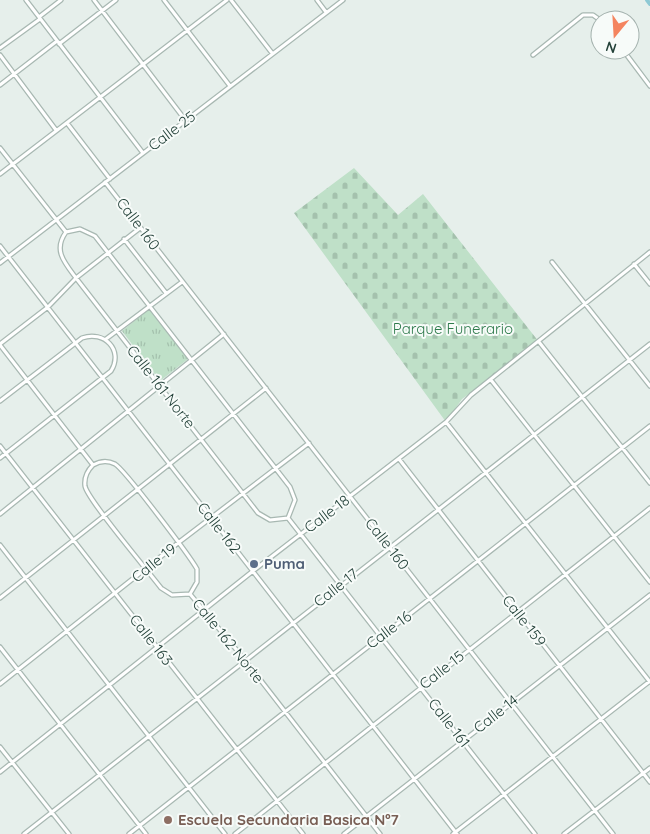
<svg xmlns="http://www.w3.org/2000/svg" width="650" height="834" font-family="Quicksand,sans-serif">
<defs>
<pattern id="cemetery-stones" width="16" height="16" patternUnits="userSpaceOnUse" patternTransform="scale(1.25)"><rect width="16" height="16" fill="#bfe0c8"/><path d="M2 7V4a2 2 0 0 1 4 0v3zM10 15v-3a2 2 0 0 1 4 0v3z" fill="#a4c1ad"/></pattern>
<pattern id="park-tufts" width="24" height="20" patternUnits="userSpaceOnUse" patternTransform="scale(1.25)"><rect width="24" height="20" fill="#bfe0c8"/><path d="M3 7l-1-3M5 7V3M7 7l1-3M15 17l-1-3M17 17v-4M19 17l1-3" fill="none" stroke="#a4c1ad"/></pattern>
</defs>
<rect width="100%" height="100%" fill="#e6efeb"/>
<path fill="url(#cemetery-stones)" d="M354 168 398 215 423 194 539 342 462 399 446 422 294 213Z"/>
<path fill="url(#park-tufts)" d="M149 309 188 359 160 381 122 331Z"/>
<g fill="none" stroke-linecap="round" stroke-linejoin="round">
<path stroke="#8ec9d4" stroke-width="4" d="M647 0 650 4"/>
<defs>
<path id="street" d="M26 0 143 153
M94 0 186 121
M164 0 230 86
M231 0 272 53
M317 0 326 12
M39 17 61 0
M59 44 116 0
M0 48 40 19
M623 50 650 86
M0 55 56 130
M533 55 583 15H593L600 20
M0 85 57 41
M67 123 110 179
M0 148 66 232
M0 174 227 0
M105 182 613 834
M66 232C53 250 64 262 76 278L258 513 270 520 288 518
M66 232 80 229 95 236 290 487 295 500 288 518
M124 239 166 293
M0 246 457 834
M552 262 650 386
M0 263 343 0
M634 264 650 284
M106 339 182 282
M539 342 650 483
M0 344 48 307 76 278 140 228
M0 345 93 465C100 461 107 460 115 464 125 470 189 555 197 569V582L190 594 245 660 380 834
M491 380 650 582
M0 401 82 338C104 330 124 350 111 371L0 458
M446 422 650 682
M0 446 303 834
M399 459 650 782
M93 465C87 471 84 478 85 486 87 499 149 572 161 588L172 595 190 594
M0 514 224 334
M288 518 535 834
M0 545 225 834
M0 598 266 388
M0 647 146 834
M0 684 178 543 309 443
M0 747 69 834
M0 772 253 571 446 422 471 395 650 252
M24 834 650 344
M129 834 650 426
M235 834 650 508
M344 834 650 595
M453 834 650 681
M564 834 650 768"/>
</defs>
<use href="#street" stroke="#a8b8b2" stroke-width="5.5"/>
<use href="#street" stroke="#fff" stroke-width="3"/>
</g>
<circle fill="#5c6f8a" stroke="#f7fbf9" stroke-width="2" cx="254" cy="564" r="5"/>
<circle fill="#8d6e63" stroke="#f7fbf9" stroke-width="2" cx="168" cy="820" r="5"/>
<g text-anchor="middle" stroke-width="4" stroke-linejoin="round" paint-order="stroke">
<g font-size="15" fill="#24423a" stroke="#f7fbf9">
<text transform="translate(172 131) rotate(-37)" y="5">Calle 25</text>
<text transform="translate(138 224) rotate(53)" y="5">Calle 160</text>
<text transform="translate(161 387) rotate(52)" y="5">Calle 161 Norte</text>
<text transform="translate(327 514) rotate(-37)" y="5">Calle 18</text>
<text transform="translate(219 528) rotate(52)" y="5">Calle 162</text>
<text transform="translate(387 544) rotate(52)" y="5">Calle 160</text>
<text transform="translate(154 563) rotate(-39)" y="5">Calle 19</text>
<text transform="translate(336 588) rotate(-38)" y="5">Calle 17</text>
<text transform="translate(524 621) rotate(52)" y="5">Calle 159</text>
<text transform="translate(389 630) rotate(-37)" y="5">Calle 16</text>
<text transform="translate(151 640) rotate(52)" y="5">Calle 163</text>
<text transform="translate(228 641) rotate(51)" y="5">Calle 162 Norte</text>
<text transform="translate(442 670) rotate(-38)" y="5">Calle 15</text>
<text transform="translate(496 714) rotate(-38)" y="5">Calle 14</text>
<text transform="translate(449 723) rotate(52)" y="5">Calle 161</text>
</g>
<g font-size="15" fill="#2d7a4b" stroke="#f7fbf9">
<text x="453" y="334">Parque Funerario</text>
</g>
<g font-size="15" font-weight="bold" fill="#4e5e75" stroke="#f7fbf9" text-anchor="start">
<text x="264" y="569">Puma</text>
</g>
<g font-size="15" font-weight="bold" fill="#785e54" stroke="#f7fbf9" text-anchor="start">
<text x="178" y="825">Escuela Secundaria Basica Nº7</text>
</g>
</g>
<g transform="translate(615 35) rotate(198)"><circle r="24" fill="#f7fbf9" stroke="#a3b1ad"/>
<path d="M0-4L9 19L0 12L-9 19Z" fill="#f4845f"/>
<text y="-8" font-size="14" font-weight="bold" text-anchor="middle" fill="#24423a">N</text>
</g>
</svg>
